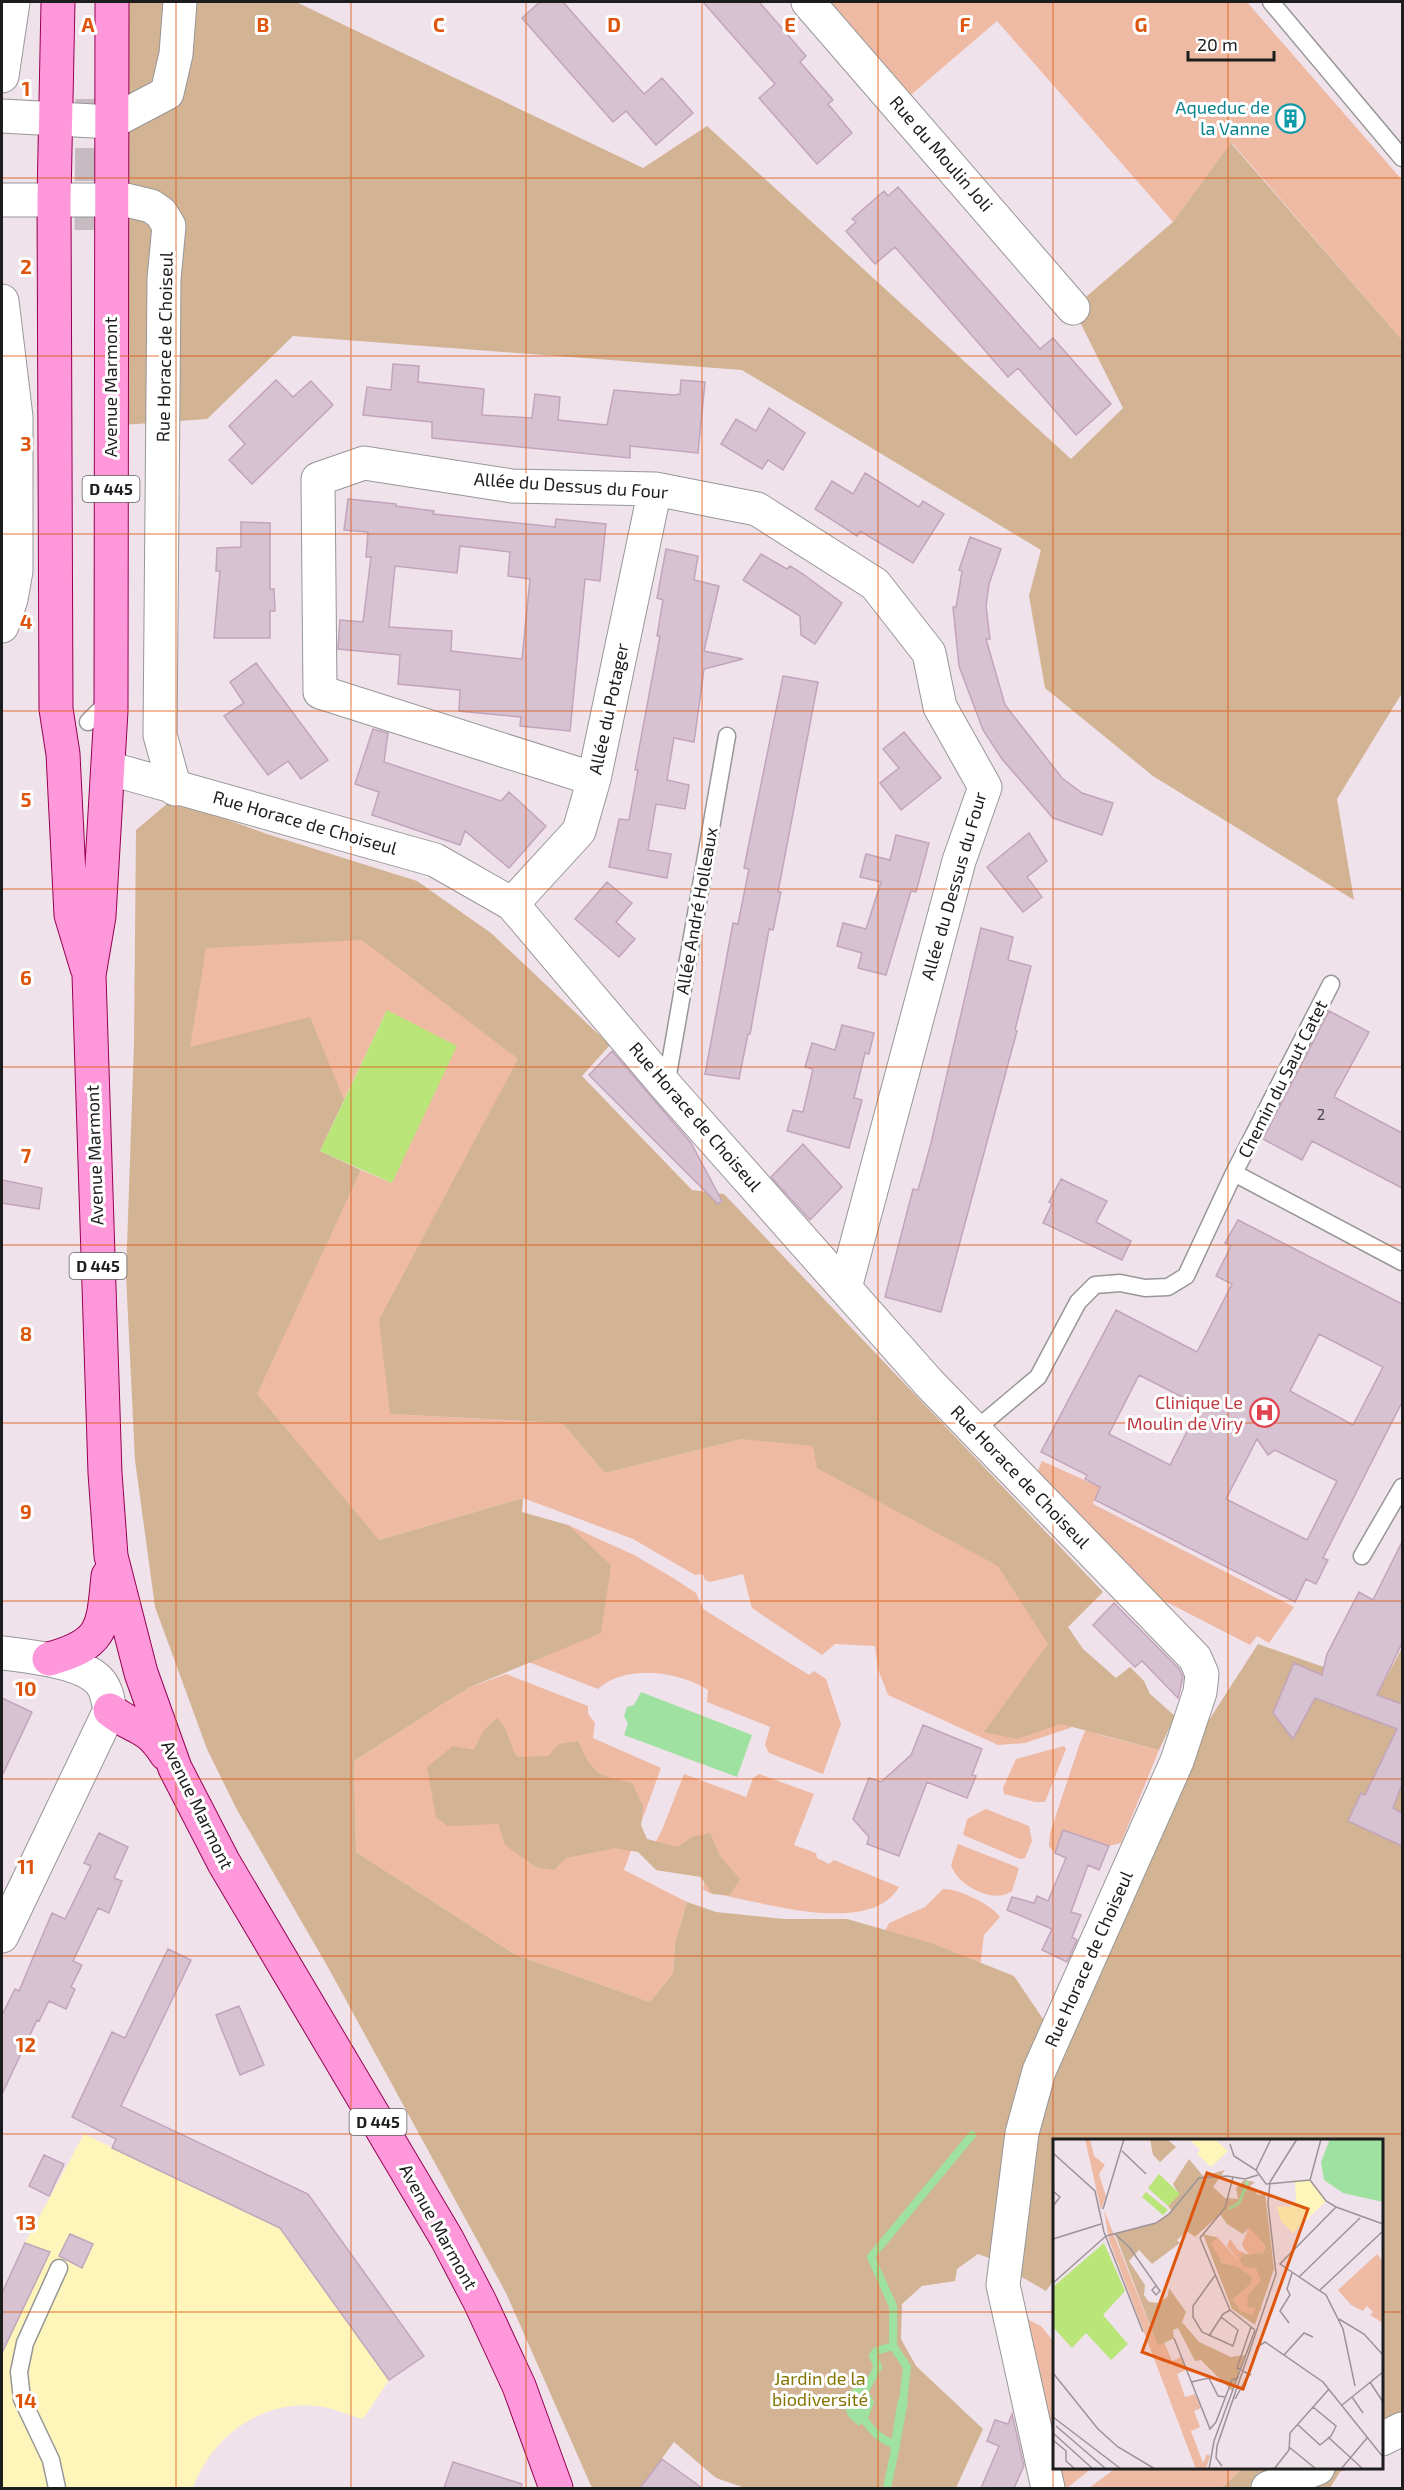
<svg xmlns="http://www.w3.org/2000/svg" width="1404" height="2490" font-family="'Exo 2',sans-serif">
<rect width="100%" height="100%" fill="#f0e2ea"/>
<path fill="#eebaa4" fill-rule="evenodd" d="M808 2H1247L1402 180V340L1232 143 1173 222 997 21 899 105Z
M343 921 518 1059 390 1414 562 1423 605 1473 770 1432 814 1431 1009 1565 1048 1644 1072 1725 1070 1728 1025 1743 998 1745 888 1695 878 1669 875 1646 835 1644 822 1655 752 1608 743 1574 710 1582 705 1580 703 1574 695 1575 633 1539 523 1498 379 1540 238 1464 134 984 206 948ZM387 1010 392 1183 361 1170 309 1281 265 1081 344 1100Z
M1042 1461 1100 1487 1093 1504 1294 1607 1269 1643 1257 1636 1250 1645 1151 1594 1036 1476Z
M568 1525 634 1555 675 1579 696 1593 703 1609 809 1675 814 1671 826 1679 841 1724 823 1774 769 1753 765 1745 770 1727 707 1702 708 1690C678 1671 626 1664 598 1689L526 1661 545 1608Z
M506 1674 588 1706V1714L595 1723 593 1738 661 1768 624 1870 687 1902 675 1943 673 1973 650 2002 516 1955 356 1852 354 1761 468 1688Z
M1098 1730 1097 1734 1159 1750 1121 1843 1109 1846 1064 1830 1055 1853 1049 1846 1050 1833 1080 1743 1085 1731Z
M1064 1746 1066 1749 1045 1802H1035L1004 1794 1003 1788 1016 1759Z
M684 1774 746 1797 753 1778 759 1774 814 1794 794 1845 816 1853 817 1858 829 1864 834 1860 899 1887C869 1939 755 1899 709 1893L703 1889 705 1877 656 1870 652 1849 662 1830Z
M986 1809 1029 1826 1032 1841 1025 1858 1020 1859 963 1835 967 1819Z
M958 1844 1019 1868 1012 1891C994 1905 957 1885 951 1865Z
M943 1889C958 1888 992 1905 1000 1917L984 1935 980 1967 882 1937 889 1923 925 1907Z
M1023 2317 1041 2326 1054 2342V2460Z
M1056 2468H1092L1067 2488H1061Z
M1116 2468H1244L1221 2488H1089Z"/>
<path fill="#d2b394" d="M123 2H296L643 168 707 126 1071 459 1123 408 1073 308 1173 222 1231 143 1402 340V693L1337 799 1354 900 1153 776 1045 688 1029 596 1041 550 742 370 293 336 207 419 122 425Z
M168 803H182L267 834 417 881 491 933 610 1045 582 1076 692 1190 724 1194 1103 1592 1068 1627 1083 1649 1116 1678 1130 1667 1144 1681 1150 1694 1175 1716 1159 1750 1061 1724 1017 1739 984 1732 1048 1644 998 1566 817 1468 813 1446 742 1439 605 1473 562 1423 390 1414 379 1320 518 1059 362 940 206 948 190 1047 310 1017 344 1100 320 1151 361 1170 257 1394 379 1540 523 1498 522 1512 568 1525 611 1565 601 1633 468 1688 354 1761 356 1852 516 1955 650 2002 673 1973 675 1943 687 1902 716 1912 784 1919H847L931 1943 1014 1976 1060 2044 1200 1734 1258 1644 1381 1687 1402 1648V2444L1382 2454V2140H1054V2280L1046 2291 989 2258 978 2254 957 2269 955 2281 922 2286 902 2304 901 2339 916 2366 983 2429 956 2488H745L716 2478 674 2442 640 2488H592L506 2293 329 1969 236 1808 207 1749 155 1607 135 1460 126 1275 134 1044 136 830Z
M497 1718C509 1729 508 1743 517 1757L548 1756 559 1744 578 1741C594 1776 597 1775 632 1783L643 1806 641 1825 647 1839 678 1847 692 1837 710 1833 720 1856 740 1879 730 1895 712 1894 701 1877 656 1870 638 1852 615 1848 566 1858 554 1870 536 1867 505 1845 498 1824 447 1826 436 1817 427 1767 453 1746 474 1750 484 1730Z
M1244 2468H1351L1340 2472 1330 2488H1221Z"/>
<path fill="#fef5bb" d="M84 2134 280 2228 389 2380 363 2419C348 2415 333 2408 318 2406 261 2400 212 2436 193 2488H2V2293L25 2243Z"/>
<path fill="#bae579" d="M387 1010 457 1046 392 1183 320 1151Z"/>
<path fill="#9fe1a0" d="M641 1692 752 1735 737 1777 624 1735 628 1724 624 1716 627 1707 634 1705Z
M862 2385 867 2388 874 2402 869 2416 859 2426 848 2416 843 2402 849 2391Z
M898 2399 908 2401 899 2450 890 2449Z"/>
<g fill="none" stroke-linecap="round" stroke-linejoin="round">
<path stroke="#9fe1a0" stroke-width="8" d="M893 2346 907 2367 902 2410
M862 2396 878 2367 873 2356 876 2351 893 2346V2306L871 2257 972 2135
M861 2413C869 2429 879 2439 896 2445L887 2488"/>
</g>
<path fill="#d7c2d2" stroke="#c2a4bb" stroke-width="1.5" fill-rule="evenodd" d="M540 2H563L644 94 662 78 693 113 656 145 626 111 613 122 522 18Z
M703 2H759L806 56 800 62 833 100 828 104 852 133 817 164 759 98 775 84Z
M898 187 1040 349 1053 338 1111 404 1076 435 1018 368 1008 377 895 247 875 264 846 231 856 222 852 219 884 191 888 196Z
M393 364 419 366 418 382 484 389 482 415 532 418 535 394 560 397 558 420 607 425 614 390 674 395 680 394 681 380 705 382 698 453 630 446V458L432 438V422L363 415 367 387 391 390Z
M276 380 293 397 311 381 333 405 252 484 229 460 245 444 229 426Z
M769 408 805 433 783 470 768 460 762 469 721 444 736 419 756 431Z
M865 473 919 507 923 501 944 514 913 563 860 531 857 536 815 509 832 481 853 494Z
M348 499 396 504V506L434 511 433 514 507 522 555 527 556 519 606 524 600 581 585 579 570 731 520 726 521 717 459 711 460 690 398 684 400 655 338 649 340 620 363 622 371 557H366L368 532 344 530ZM460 546 510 552 508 576 530 579 522 659 451 651 452 631 389 627 395 566 457 573Z
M241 522 270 523V589H274L275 611H270V638H214L220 571H216L217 548 241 547Z
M970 537 1001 549 989 584 986 606 990 639H986L1005 705 1062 778 1082 793 1113 803 1102 835 1053 818 1002 759 983 730 959 666 953 607H956L959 590 962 571 959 570Z
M666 549 698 556 694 580 719 586 704 651 743 659 704 669 694 742 674 738 667 780 689 785 685 809 656 804 648 850 671 854 667 878 609 867 619 819 629 820 638 770H635L660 636H657L663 600 657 598Z
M761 554 787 569 790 566 803 574 842 603 815 644 801 635 800 616 743 580Z
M256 663 328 760 301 779 288 761 268 775 224 716 244 703 230 682Z
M783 676 818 682 778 892H781L773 930 769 929 750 1034H748L739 1079 705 1074 733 923 738 924 749 869 744 868Z
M373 729 388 733 384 762 501 801 509 792 546 826 509 868 465 831 460 845 372 815 379 792 355 784Z
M904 732 941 778 901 810 880 783 899 768 883 749Z
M1029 833 1047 861 1027 877 1042 897 1023 912 987 867Z
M896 835 929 843 916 892 911 891 886 975 858 968 862 953 837 946 843 923 866 929 881 882 860 877 866 854 890 860Z
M607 882 632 903 616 922 635 939 619 957 575 919Z
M981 928 1013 937 1008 960 1031 966 1015 1030 1017 1031 941 1312 885 1297 913 1189 918 1190 931 1143Z
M1329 1011 1369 1032 1334 1097 1402 1133V1188L1312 1141 1302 1160 1263 1139Z
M842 1025 874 1033 869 1054 865 1053 854 1098 862 1100 849 1148 787 1131 793 1110 803 1112 813 1069 805 1067 812 1043 835 1050Z
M612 1051 691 1143 722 1201 718 1204 589 1075Z
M803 1144 842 1187 810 1220 771 1177Z
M1061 1179 1107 1201 1096 1222 1131 1241 1122 1260 1043 1223 1052 1204 1049 1202Z
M2 1180 42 1188 39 1209 2 1203Z
M1238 1220 1402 1304V1402L1323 1558 1328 1560 1316 1584 1306 1579 1295 1602 1095 1500 1100 1487 1085 1479 1087 1475 1041 1452 1116 1310 1197 1352 1232 1284 1216 1276 1231 1246 1225 1243ZM1319 1334 1383 1367 1353 1425 1290 1391ZM1139 1375 1200 1406 1170 1465 1109 1434ZM1257 1439 1268 1455 1275 1450 1337 1481 1307 1540 1226 1499Z
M1402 1542V1643L1377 1695 1402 1704V1784L1393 1808 1402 1813V1846L1348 1821 1361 1793 1365 1795 1397 1729 1315 1698 1293 1739 1273 1713 1294 1663 1322 1675 1327 1654 1359 1592 1373 1600Z
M1114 1603 1179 1669 1183 1677 1178 1698 1142 1661 1135 1667 1093 1625Z
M2 1698 32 1712 2 1776Z
M923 1725 982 1749 972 1775 976 1776 967 1798 927 1782 899 1856 867 1844 869 1837 853 1819 869 1778 881 1782 911 1755Z
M1063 1830 1109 1846 1099 1870 1088 1865 1071 1912 1081 1915 1072 1937 1077 1940 1067 1962 1042 1950 1052 1929 1007 1910 1012 1897 1034 1903 1037 1896 1048 1901 1066 1858 1055 1853Z
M99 1833 128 1847 114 1878 122 1881 109 1913 98 1908 73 1961 82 1965 71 1987 75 1989 66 2009 49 2001 39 2021 37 2020 2 2094V2015L15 1989 19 1991 52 1913 65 1919 91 1866 84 1863Z
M168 1949 191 1960 121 2106 308 2194 424 2356 389 2380 280 2228 112 2148 116 2139 72 2117 112 2032 125 2038Z
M239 2006 264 2065 240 2075 216 2015Z
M44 2155 64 2164 49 2196 29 2186Z
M70 2234 93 2244 82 2268 59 2256Z
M25 2243 50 2252 2 2353V2293Z
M1012 2414 1024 2466 1014 2488H981L999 2446 987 2441 995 2420 1008 2424Z
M662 2459 702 2488H640Z
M453 2462 522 2484 521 2488H444Z"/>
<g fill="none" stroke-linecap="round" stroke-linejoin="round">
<path stroke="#c6bbc1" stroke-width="33" stroke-dasharray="33 16" stroke-linecap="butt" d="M91 230 92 87"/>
<defs>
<path id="service" d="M1271 2 1402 158
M88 722 109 701
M666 1086 727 736
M1234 1173 1402 1262
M975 1430 1038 1377 1078 1302 1095 1285 1120 1283 1145 1288 1168 1287 1186 1276 1234 1173 1331 984
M1362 1556 1402 1487
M57 2488 51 2460 22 2399 19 2372 25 2343 59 2268"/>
<path id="minor" d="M808 2 1073 308
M2 76 13 2
M2 116 112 122 167 93 176 54 180 2
M2 200H126L151 206 161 213 169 226 164 279 160 735 175 789
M2 301 16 417V571L11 599 2 626
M108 768 435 860 512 904 666 1086 929 1383 1195 1658 1202 1674 1200 1692 1177 1761 1039 2071 1022 2133 1003 2285 1048 2488
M594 779 320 692 318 479 364 463 512 486 655 489 757 509 875 584 929 653 940 707 985 787 959 861 845 1288
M512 904 579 831 594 779 655 489
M2 1653C27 1656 84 1661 101 1683 107 1691 108 1701 110 1710L2 1936
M1382 2439 1402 2429
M1268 2488 1318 2468"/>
<path id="primary" d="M58 2 54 199 56 709 63 754 71 915 87 968
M112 2 111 711 99 916 89 975 105 1473 111 1556 141 1673 175 1768 224 1863 447 2239 480 2302 519 2386 556 2488
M49 1659C104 1644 103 1628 108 1576
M110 1710C135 1730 146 1723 166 1754"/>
</defs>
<use href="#service" stroke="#979797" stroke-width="19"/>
<use href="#minor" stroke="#979797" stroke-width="35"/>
<use href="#primary" stroke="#970052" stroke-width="35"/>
<use href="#service" stroke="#fff" stroke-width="16"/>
<use href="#minor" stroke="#fff" stroke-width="33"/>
<use href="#primary" stroke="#ff98da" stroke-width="33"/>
</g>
<path fill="none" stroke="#de560d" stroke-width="1.5" stroke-opacity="0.55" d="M176 2V2488M351 2V2488M526 2V2488M702 2V2488M878 2V2488M1053 2V2488M1228 2V2140M2 178H1402M2 356H1402M2 534H1402M2 711H1402M2 889H1402M2 1067H1402M2 1245H1402M2 1423H1402M2 1601H1402M2 1779H1402M2 1956H1402M2 2134H1402M2 2312H1054M1382 2312H1402M1228 2468V2488"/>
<defs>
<symbol id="building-ring" viewBox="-11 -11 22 22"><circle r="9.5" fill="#fff" stroke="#0f9aa8" stroke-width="1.5"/><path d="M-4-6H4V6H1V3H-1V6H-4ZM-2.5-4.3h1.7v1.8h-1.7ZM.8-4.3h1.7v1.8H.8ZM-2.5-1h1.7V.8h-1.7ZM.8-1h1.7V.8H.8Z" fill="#0f9aa8"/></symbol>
<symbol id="hospital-ring" viewBox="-11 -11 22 22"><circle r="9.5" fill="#fff" stroke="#e0444e" stroke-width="1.5"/><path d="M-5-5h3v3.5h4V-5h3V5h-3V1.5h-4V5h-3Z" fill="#e0444e"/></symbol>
</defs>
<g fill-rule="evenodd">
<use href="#building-ring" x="1274" y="102" width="33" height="33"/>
<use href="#hospital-ring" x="1248" y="1396" width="33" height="33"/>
</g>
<g text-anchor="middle" stroke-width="6" stroke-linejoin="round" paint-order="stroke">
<g font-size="15" fill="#4c464a">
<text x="1321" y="1120">2</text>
</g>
<g fill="#fff" stroke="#616161" stroke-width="1.5">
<rect x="82.5" y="476" width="57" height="26" rx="4.5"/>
<rect x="69.5" y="1253" width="57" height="26" rx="4.5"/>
<rect x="349.5" y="2109" width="57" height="26" rx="4.5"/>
</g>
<g font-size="16" font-weight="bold" fill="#1d1d1d">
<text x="111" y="495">D 445</text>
<text x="98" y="1272">D 445</text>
<text x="378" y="2128">D 445</text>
</g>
<g font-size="18" fill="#0d838f" stroke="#fff" text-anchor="end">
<text x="1270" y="114">Aqueduc de<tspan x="1270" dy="21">la Vanne</tspan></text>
</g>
<g font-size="18" fill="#1d1d1d" stroke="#fff">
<text transform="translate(941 154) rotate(49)" y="6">Rue du Moulin Joli</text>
<text transform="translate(165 347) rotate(-89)" y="6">Rue Horace de Choiseul</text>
<text transform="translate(111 387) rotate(-90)" y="6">Avenue Marmont</text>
<text transform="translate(571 486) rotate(4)" y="6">Allée du Dessus du Four</text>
<text transform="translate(609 709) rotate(-78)" y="6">Allée du Potager</text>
<text transform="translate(305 823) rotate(16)" y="6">Rue Horace de Choiseul</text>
<text transform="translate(954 886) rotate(-74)" y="6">Allée du Dessus du Four</text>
<text transform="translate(697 911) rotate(-80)" y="6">Allée André Holleaux</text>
<text transform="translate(1283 1079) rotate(-63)" y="6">Chemin du Saut Catet</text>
<text transform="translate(695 1117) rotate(49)" y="6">Rue Horace de Choiseul</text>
<text transform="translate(95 1155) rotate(-92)" y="6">Avenue Marmont</text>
<text transform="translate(1020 1477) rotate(46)" y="6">Rue Horace de Choiseul</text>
<text transform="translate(197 1805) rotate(64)" y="6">Avenue Marmont</text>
<text transform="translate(1089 1959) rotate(-66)" y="6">Rue Horace de Choiseul</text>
<text transform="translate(438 2227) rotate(61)" y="6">Avenue Marmont</text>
</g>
<g font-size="18" fill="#be3a42" stroke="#fff" text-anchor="end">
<text x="1243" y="1409">Clinique Le<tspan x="1243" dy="21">Moulin de Viry</tspan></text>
</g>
<g font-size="18" fill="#847402" stroke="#fff">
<text x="820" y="2385">Jardin de la<tspan x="820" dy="21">biodiversité</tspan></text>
</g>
</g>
<g transform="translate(1053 2139)">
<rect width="330" height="330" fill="#f0e2ea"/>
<path d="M32 0H37L41 17 52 26 46 35 53 57 48 71ZM51 71 105 207 111 203 119 222 128 218 133 231 124 235 132 258 142 255 148 269 141 272 147 288 138 292 150 324 154 315 157 317 153 330H143L56 101ZM196 88 213 107 210 114 197 116 192 111 189 105ZM158 97 164 98 188 124 174 107 177 100 185 111 196 116 189 126 203 129 211 138 208 171 200 176 189 174 180 160 172 126 158 111ZM324 115 330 123V184L317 176 320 173 314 167 310 172 298 166 285 151Z" fill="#eebaa4"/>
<path d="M97 0H114L123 8 107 23 100 16ZM136 20 150 37 172 31 160 48 172 59 185 60 183 49 191 41 202 43 197 47 205 56 212 55 221 130 202 186 179 170 150 95 164 99 158 104 169 124 185 128 199 138 197 145 180 160 188 172 200 176 203 169 194 168 195 156 208 142 203 129 191 128 187 121 189 116 210 114 213 107 196 89 190 95 174 85 167 75 142 98 134 92 124 101 127 104 99 125 86 111 76 122 92 146 91 156 96 163 106 164 115 157 116 149 133 173 129 183 146 203 178 218 192 216 179 252 148 221 142 222 125 189 120 191 121 199 105 207 62 95 103 84 119 72 115 67 126 55 120 45Z" fill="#d2b394"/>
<path d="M136 0H162L175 12 158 28 144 15 147 11ZM257 41 273 62 240 94 228 82 224 68 239 67 243 61 242 42Z" fill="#fef5bb"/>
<path d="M106 35 127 55 115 67 95 49ZM93 53 115 71 110 76 89 58ZM51 104 72 152 50 176 75 205 58 221 33 194 19 209 0 188V148Z" fill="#bae579"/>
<path d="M277 0 330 1V63L290 54 271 41 268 23Z" fill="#9fe1a0"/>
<path fill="none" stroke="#9fe1a0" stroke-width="3" d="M176 70 186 64 195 42"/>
<path fill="none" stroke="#9c9398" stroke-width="1.5" d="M177 5 181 17 203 31 213 45 257 41M69 12 93 35M0 14 42 52 51 93 90 193M203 31 218 0M180 38 172 69 147 99 177 171 202 191M257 41 273 62 283 68 330 85M257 41 268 0M0 52 7 58 0 67M283 68 227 125 273 156 290 190 302 247M50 70 71 0M62 95 77 109 107 152 103 156 99 151 103 147M53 97 103 84 116 75 146 39 174 37 192 40 205 36M0 100 48 85M163 135 140 167V178L149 193 180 207 185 191 168 178M246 138 307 79M0 144 53 97M267 151 330 92M286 180 311 195 330 216M236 184 227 172 237 156 234 150 239 134M198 188 184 229 198 236M156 197 170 175 177 171M121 199 157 290 163 283 179 241 186 238M231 216 251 194 260 198M0 234 45 290 65 308 102 330M138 243 156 239 165 257 173 258M317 243 330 263M299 258 310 274M182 260 196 235 204 208 212 203 270 243 330 318M289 266 330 233M0 278 68 330M244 285 267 306 278 297 283 287 260 268M3 287 53 330M0 294 40 330M275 298 310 330M0 301 13 312V322L22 330M236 308 263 330M169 327 163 319 164 307 223 135 215 64 217 43 244 0M156 330 161 302 202 191M221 330 236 311 237 294 276 250M288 330 314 299"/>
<path fill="#de560d" fill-opacity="0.15" stroke="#de560d" stroke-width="3" d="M154 34 255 70 190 250 89 213Z"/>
<rect width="330" height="330" fill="none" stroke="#1d1d1d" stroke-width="3"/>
</g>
<g font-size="20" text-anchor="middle" font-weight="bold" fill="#de560d" stroke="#fff" stroke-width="6" stroke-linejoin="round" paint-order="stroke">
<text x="88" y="32">A</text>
<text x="263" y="32">B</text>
<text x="439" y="32">C</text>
<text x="614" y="32">D</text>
<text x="790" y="32">E</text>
<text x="965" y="32">F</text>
<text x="1141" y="32">G</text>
<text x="26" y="96">1</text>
<text x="26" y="274">2</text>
<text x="26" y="451">3</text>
<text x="26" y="629">4</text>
<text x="26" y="807">5</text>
<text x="26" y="985">6</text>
<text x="26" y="1163">7</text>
<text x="26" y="1341">8</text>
<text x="26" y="1519">9</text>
<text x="26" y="1696">10</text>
<text x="26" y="1874">11</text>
<text x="26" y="2052">12</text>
<text x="26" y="2230">13</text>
<text x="26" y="2408">14</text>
</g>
<rect width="1404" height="2490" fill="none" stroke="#1d1d1d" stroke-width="6"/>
<path d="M1188 51v9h86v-9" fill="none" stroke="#1d1d1d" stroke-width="3"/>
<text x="1197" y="51" font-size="18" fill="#1d1d1d" stroke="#ffffff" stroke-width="4.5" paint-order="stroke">20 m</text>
</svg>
